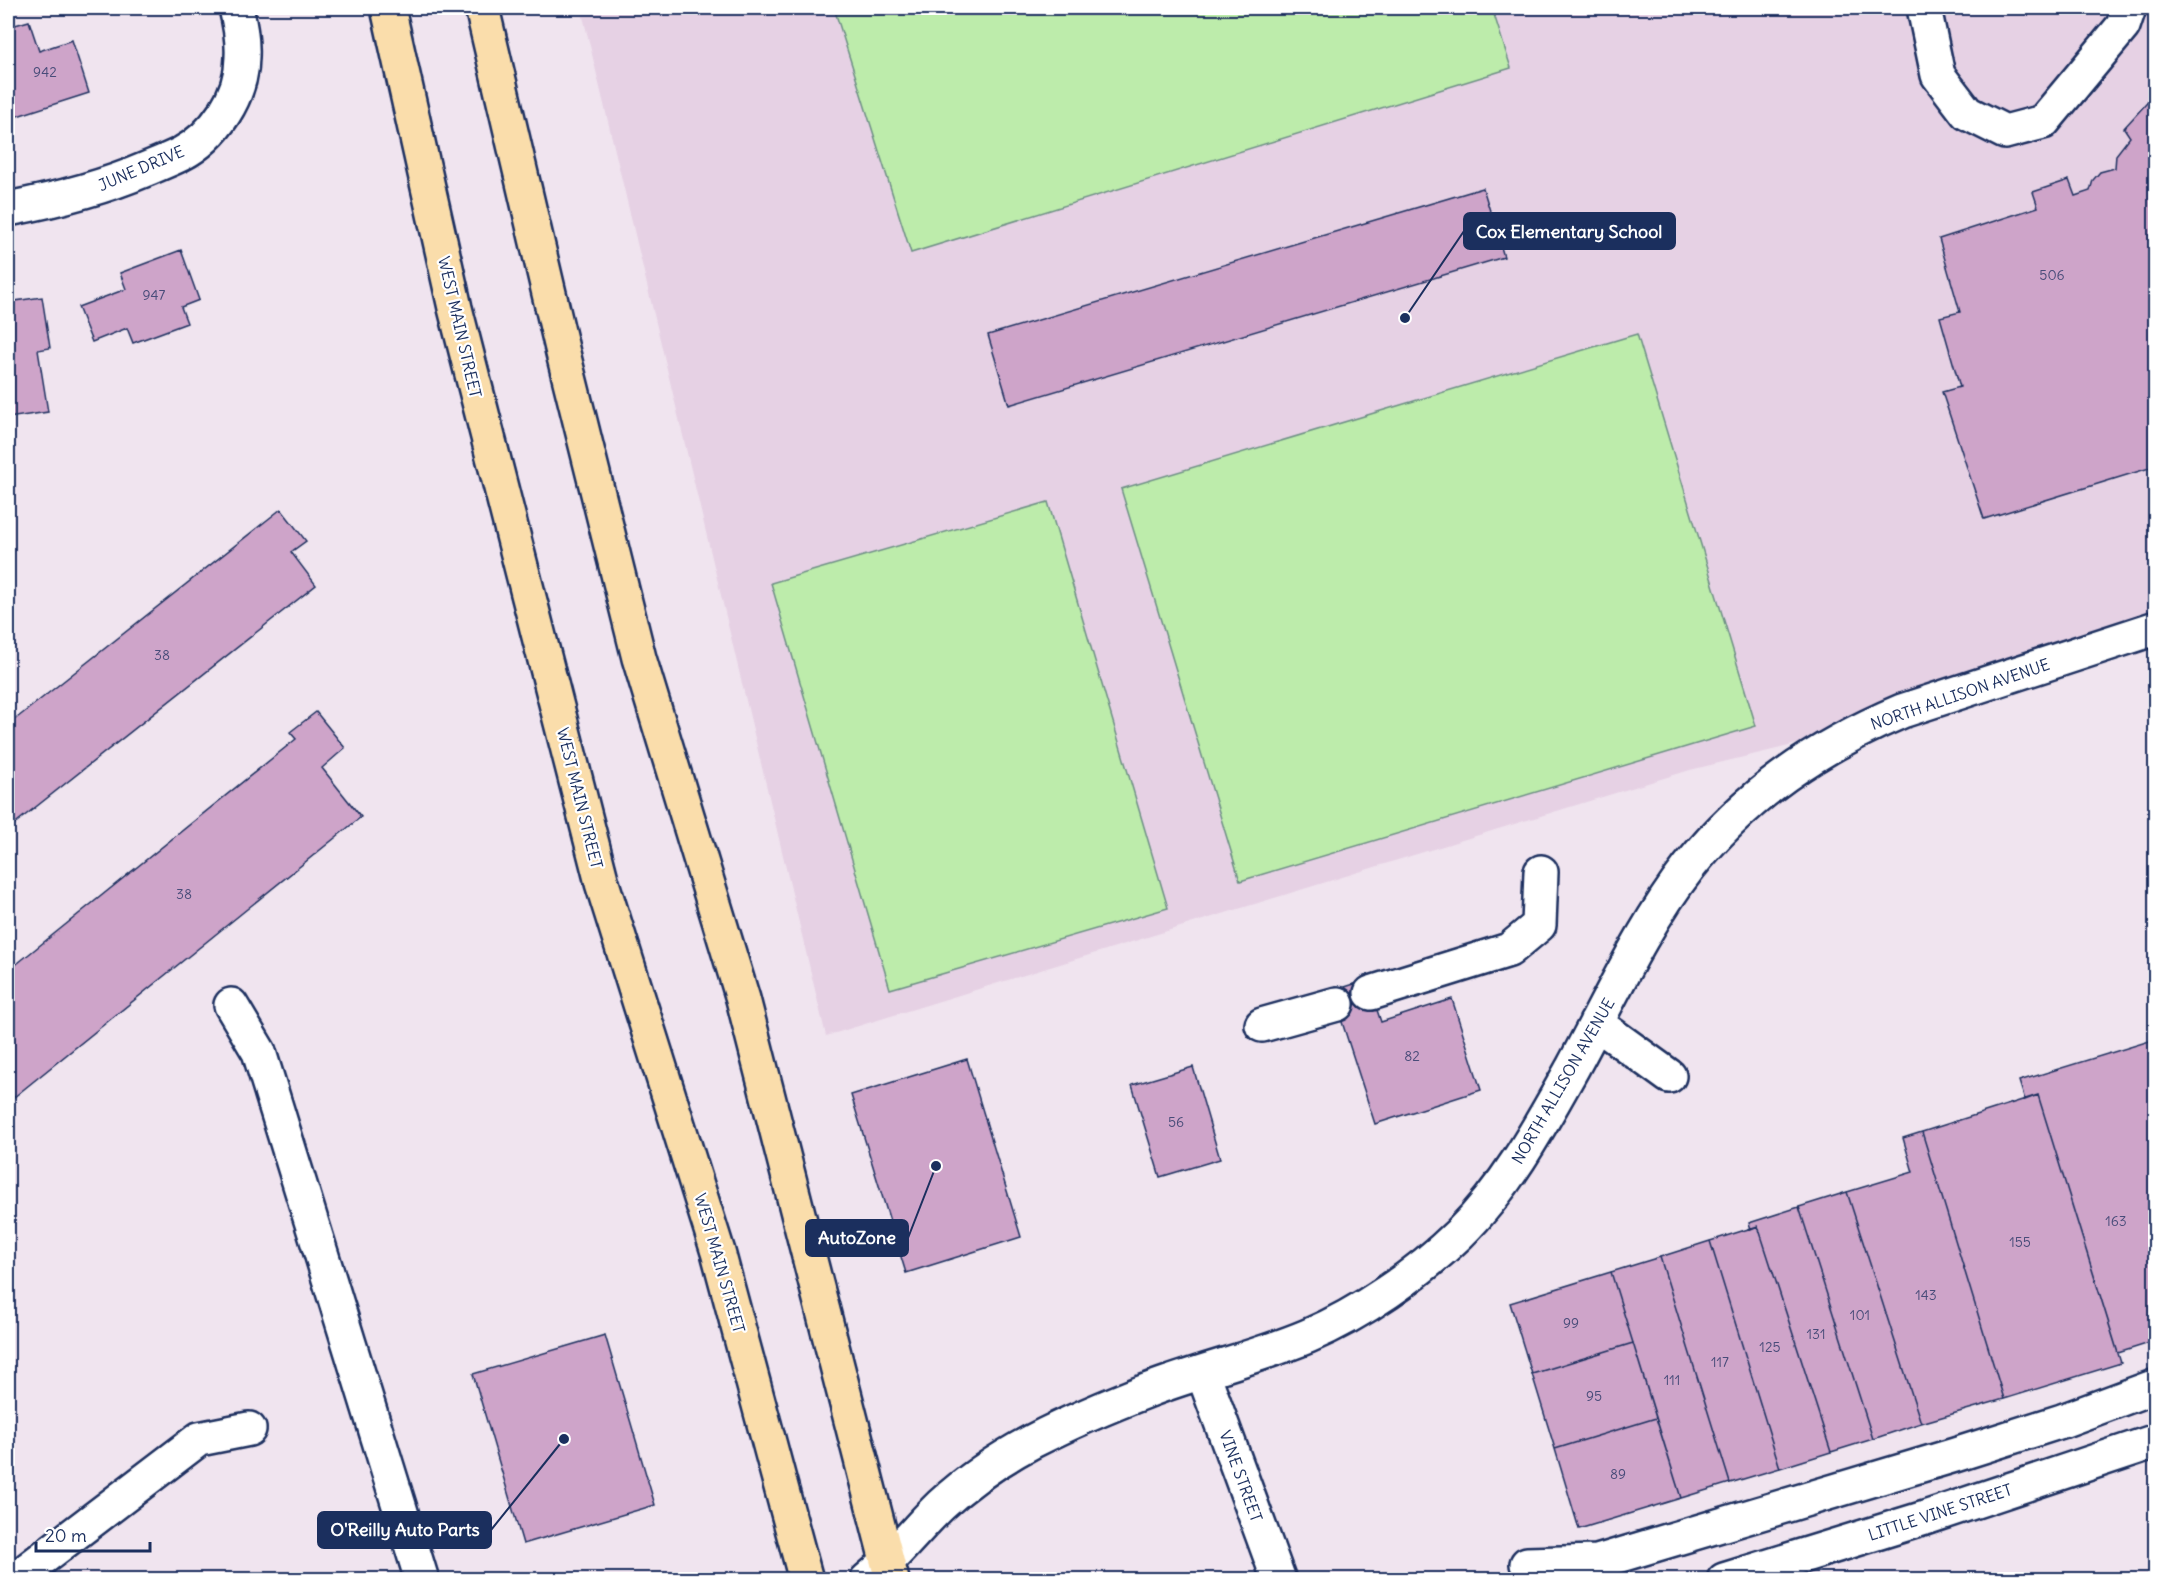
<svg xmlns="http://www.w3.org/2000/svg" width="2163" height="1587" font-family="Delius,sans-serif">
<rect width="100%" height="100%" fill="#f0e4ef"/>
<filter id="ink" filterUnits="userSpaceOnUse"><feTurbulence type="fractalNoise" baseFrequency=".0167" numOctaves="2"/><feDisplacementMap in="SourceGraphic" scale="12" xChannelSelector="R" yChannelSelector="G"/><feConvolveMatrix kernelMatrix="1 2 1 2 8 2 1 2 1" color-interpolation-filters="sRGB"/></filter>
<g filter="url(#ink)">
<path fill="#e6d1e4" d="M581 8H2155V628L1863 728 1690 770 826 1036Z"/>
<path fill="#bdecab" stroke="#6c8e84" stroke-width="1.5" d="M834 8H1492L1511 68 911 253Z
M1637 334 1756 726 1240 881 1121 489Z
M1048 502 1168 908 890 989 771 583Z"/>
<path fill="#cea4c9" stroke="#1b2f5e" stroke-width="1.5" d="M29 21 39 51 72 40 89 93 8 119V27Z
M2156 93V466L1984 519 1942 392 1960 387 1940 317 1960 312 1939 239 2038 207 2033 192 2069 180 2075 196 2090 191 2093 180 2100 172 2115 168 2116 155 2130 137 2124 128Z
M1483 188 1504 257 1009 405 988 335Z
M181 250 199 300 181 307 187 323 133 343 127 328 92 342 78 307 126 289 120 273Z
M42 297 50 348 38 350 48 412 8 418V302Z
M281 509 306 541 291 552 316 585 8 829V725Z
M316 712 345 748 322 768 361 817 8 1102V971L296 739 290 732Z
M1367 980 1381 1022 1452 999 1481 1090 1375 1124 1332 991Z
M2156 1039V1341L2118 1353 2038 1095 2025 1100 2019 1081Z
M967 1059 1021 1237 906 1273 851 1095Z
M1193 1067 1220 1159 1160 1177 1132 1085Z
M2038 1095 2121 1363 2004 1399 1922 1132Z
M1922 1132 2004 1399 1921 1423 1847 1192 1913 1172 1903 1138Z
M1847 1192 1921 1423 1873 1439 1799 1207Z
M1799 1207 1873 1439 1831 1452 1758 1226 1751 1229 1749 1223Z
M1758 1226 1831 1452 1780 1468 1710 1241Z
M1710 1241 1780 1468 1730 1483 1660 1257Z
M1660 1257 1730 1483 1681 1498 1611 1272Z
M1611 1272 1633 1343 1532 1374 1510 1303Z
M605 1335 655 1505 523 1544 473 1374Z
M1633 1343 1656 1418 1555 1449 1532 1374Z
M1656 1418 1681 1498 1579 1529 1555 1449Z"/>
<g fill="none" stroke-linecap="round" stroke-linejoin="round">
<defs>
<path id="minor" d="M1924 8 1938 75 1967 113 2005 132 2043 122 2123 26 2129 8
M8 209C54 200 100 189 144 170 156 165 169 160 181 154 215 136 242 96 242 57 243 40 240 24 236 8
M1371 993 1509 950 1539 925 1541 872
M231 1005 259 1052 422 1580
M1596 1023 1669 1076
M1262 1025 1337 1004
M1203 1373 1279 1580
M1527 1564 1597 1562 1955 1455 2062 1421 2156 1386
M14 1580 199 1439 249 1429
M867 1580C894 1558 916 1529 941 1505 968 1480 1001 1458 1033 1441 1070 1422 1110 1405 1149 1390 1201 1370 1256 1358 1308 1336 1360 1314 1418 1274 1459 1234 1507 1187 1540 1126 1573 1067 1609 1001 1643 926 1689 867 1747 794 1817 747 1902 711L2156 628
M1724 1580 1925 1518 2156 1441"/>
<path id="major" d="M388 8 455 308 602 883 718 1252 806 1580
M482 8 563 353 639 658 743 999 892 1580"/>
</defs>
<use href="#minor" stroke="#1b2f5e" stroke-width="38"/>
<use href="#major" stroke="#1b2f5e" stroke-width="38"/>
<use href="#minor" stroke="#fff" stroke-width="33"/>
<use href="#major" stroke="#faddab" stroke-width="33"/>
</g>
</g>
<g text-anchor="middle" stroke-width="4.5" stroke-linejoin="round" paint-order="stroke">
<g font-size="14" fill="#484c79">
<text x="45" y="77">942</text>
<text x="2052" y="280">506</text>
<text x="154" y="300">947</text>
<text x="162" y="660">38</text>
<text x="184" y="899">38</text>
<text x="1412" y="1061">82</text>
<text x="1176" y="1127">56</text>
<text x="2116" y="1226">163</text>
<text x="2020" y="1247">155</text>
<text x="1926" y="1300">143</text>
<text x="1860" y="1320">101</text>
<text x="1571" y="1328">99</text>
<text x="1816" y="1339">131</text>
<text x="1770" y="1352">125</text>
<text x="1720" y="1367">117</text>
<text x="1672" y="1385">111</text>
<text x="1594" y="1401">95</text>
<text x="1618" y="1479">89</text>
</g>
<g font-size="16" fill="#1b2f5e" stroke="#fff">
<text transform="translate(141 168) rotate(-23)" y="6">JUNE DRIVE</text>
<text transform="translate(460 327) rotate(77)" y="6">WEST MAIN STREET</text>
<text transform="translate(1960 694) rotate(-19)" y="6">NORTH ALLISON AVENUE</text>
<text transform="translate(580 798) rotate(76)" y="6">WEST MAIN STREET</text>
<text transform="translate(1563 1081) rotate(-60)" y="6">NORTH ALLISON AVENUE</text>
<text transform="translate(720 1263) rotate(74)" y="6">WEST MAIN STREET</text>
<text transform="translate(1241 1476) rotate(70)" y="6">VINE STREET</text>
<text transform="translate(1940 1512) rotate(-18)" y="6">LITTLE VINE STREET</text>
</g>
</g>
<path fill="none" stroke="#1b2f5e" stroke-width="2" d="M1405 318L1464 231M936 1166L908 1238M564 1439L491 1530"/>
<g fill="#1b2f5e" stroke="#fff" stroke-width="2">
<circle cx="1405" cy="318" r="6"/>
<circle cx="936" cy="1166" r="6"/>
<circle cx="564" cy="1439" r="6"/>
</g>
<g fill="#1b2f5e" stroke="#1b2f5e" stroke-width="2">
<rect x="1464" y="213" width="211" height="36" rx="6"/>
<rect x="806" y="1220" width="102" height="36" rx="6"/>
<rect x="318" y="1512" width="173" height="36" rx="6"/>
</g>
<g font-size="18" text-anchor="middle" font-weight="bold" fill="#fff">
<text x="1569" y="238">Cox Elementary School</text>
<text x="857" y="1244">AutoZone</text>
<text x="405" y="1536">O'Reilly Auto Parts</text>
</g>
<rect width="2163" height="1587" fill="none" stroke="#fff" stroke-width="30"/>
<rect x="15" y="15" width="2133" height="1557" fill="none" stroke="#1b2f5e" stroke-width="2" filter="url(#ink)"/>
<path d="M36 1542v9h114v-9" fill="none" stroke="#1b2f5e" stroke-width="3"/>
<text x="45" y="1542" font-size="18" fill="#1b2f5e" stroke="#ffffff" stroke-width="4.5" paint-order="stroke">20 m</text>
</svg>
